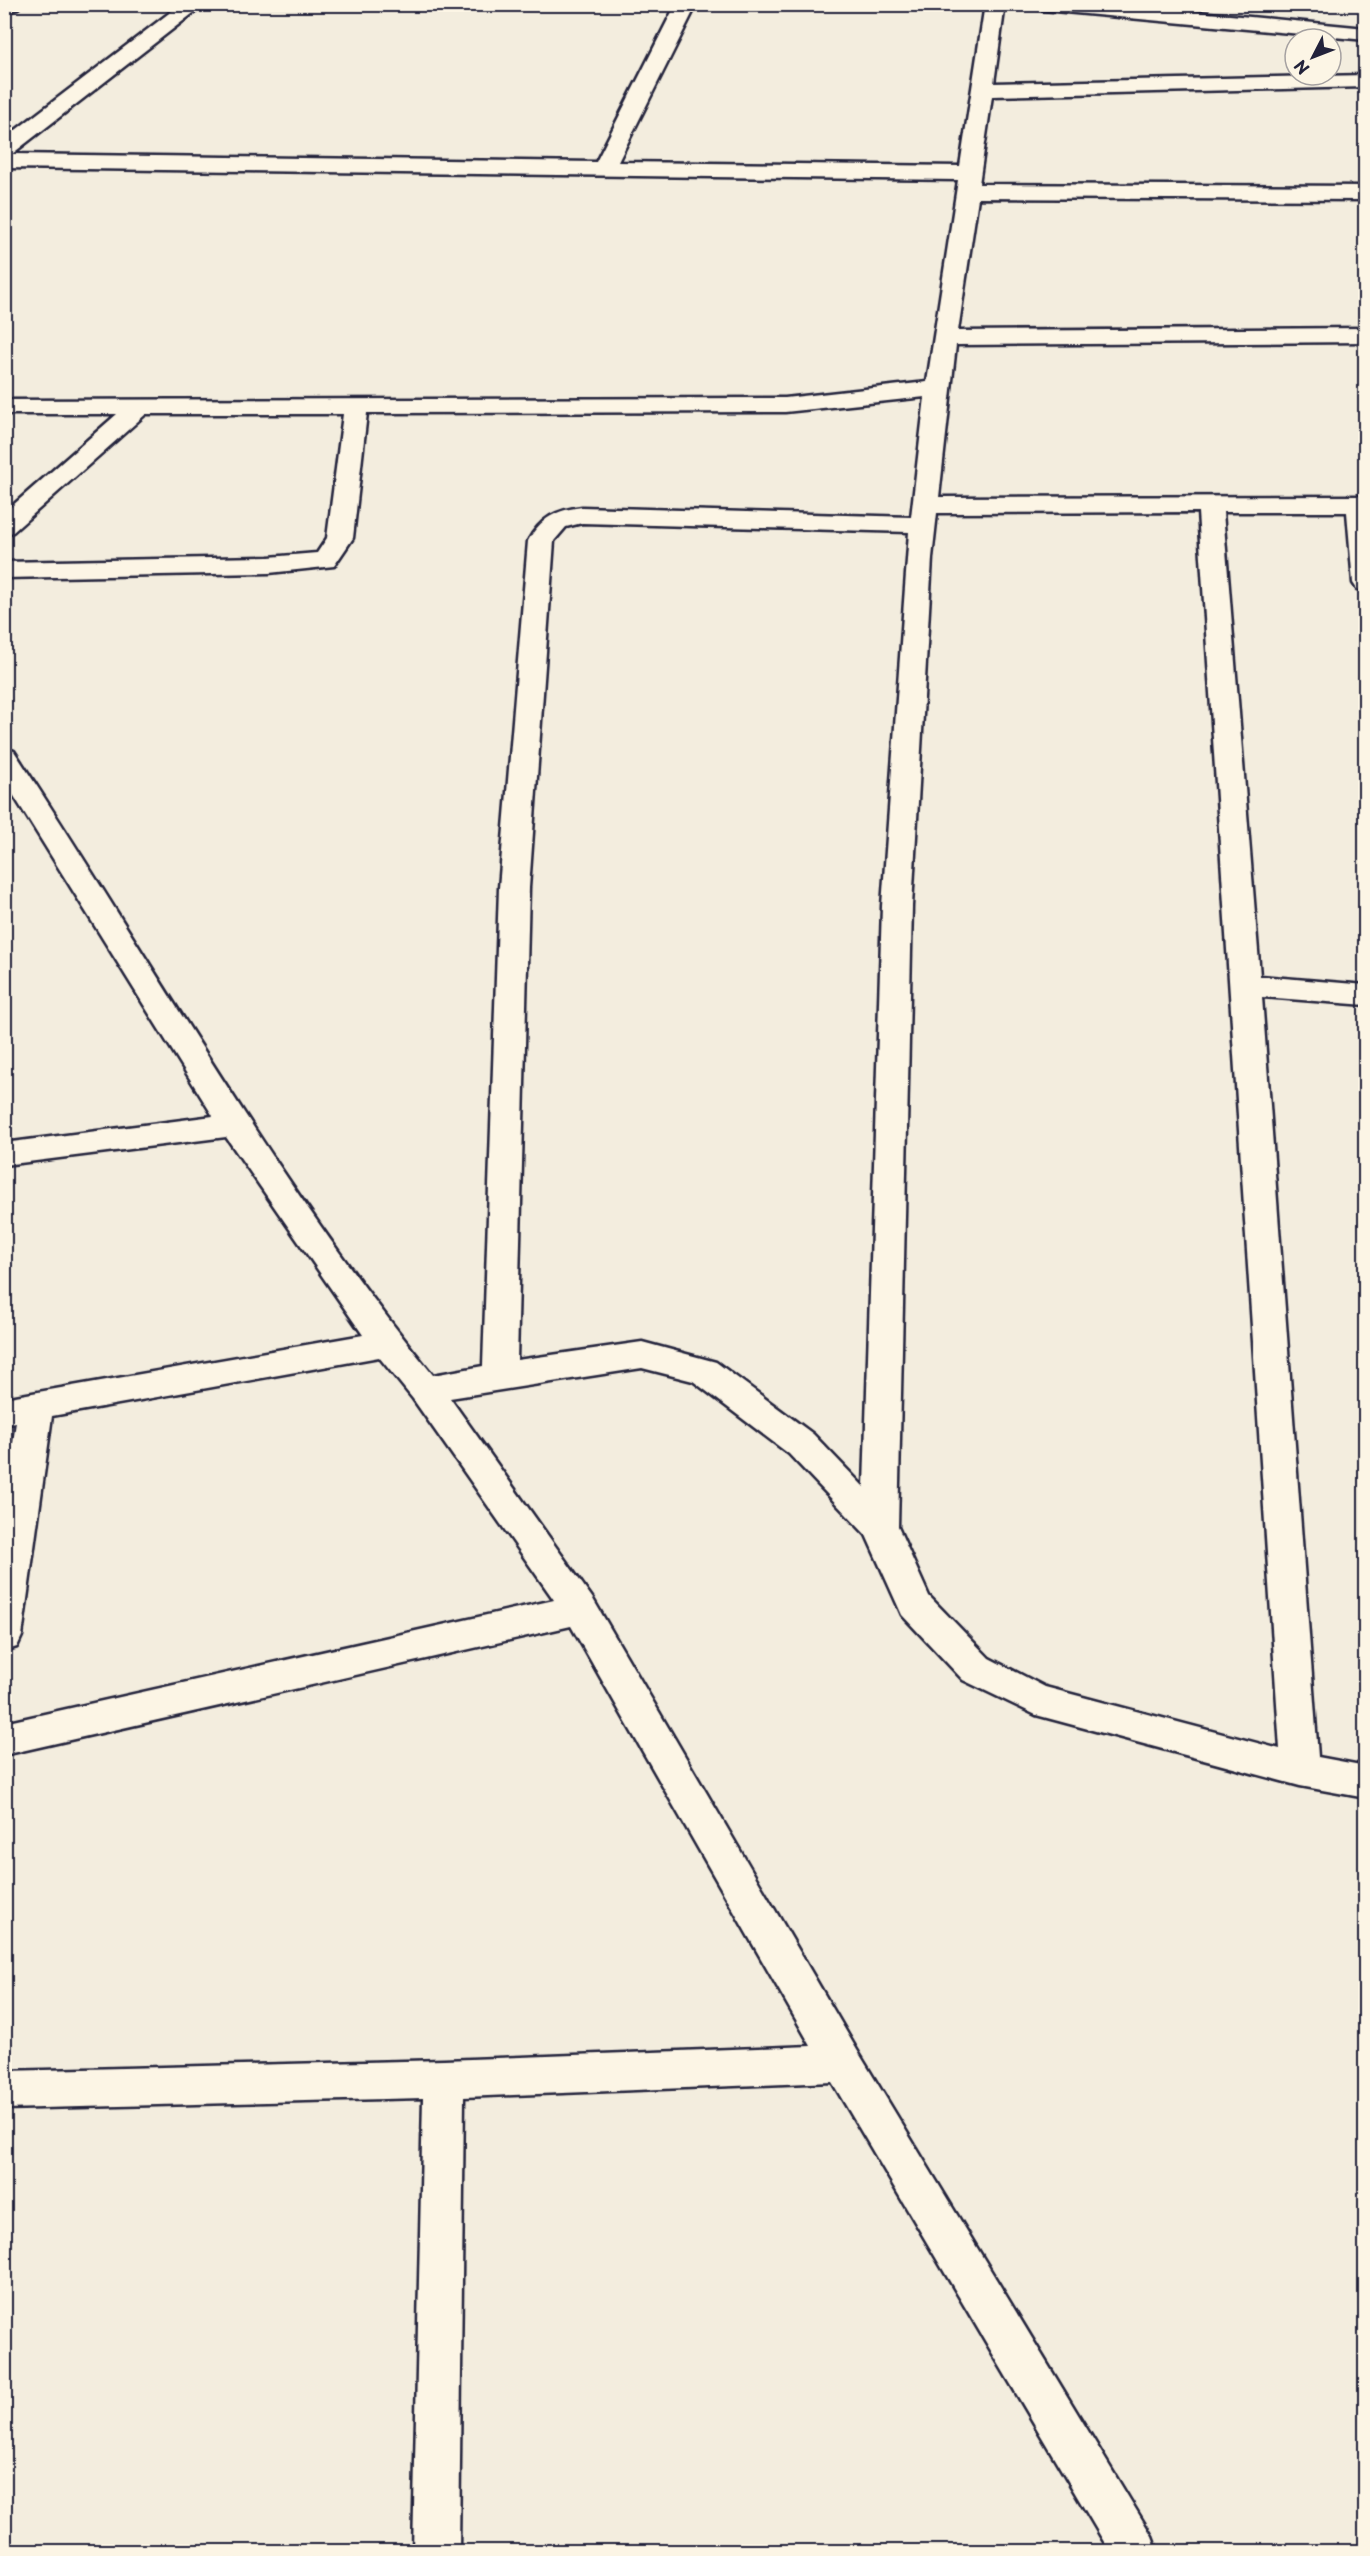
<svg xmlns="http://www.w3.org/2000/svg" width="1370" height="2556" font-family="'Playpen Sans',sans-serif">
<rect width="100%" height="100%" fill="#f3edde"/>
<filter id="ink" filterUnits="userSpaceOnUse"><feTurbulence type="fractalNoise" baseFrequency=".0167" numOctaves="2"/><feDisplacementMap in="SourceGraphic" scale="12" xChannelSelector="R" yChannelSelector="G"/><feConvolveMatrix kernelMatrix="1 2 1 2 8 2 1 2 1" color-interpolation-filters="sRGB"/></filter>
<g filter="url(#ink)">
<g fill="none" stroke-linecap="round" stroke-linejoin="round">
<defs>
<path id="street" d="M4 4H21L18 8 4 14Z
M181 4H205L12 154 596 162 676 4H697L618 162 960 166 985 4H1005L994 83 1366 75V87L992 96 979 184 1366 186V200L978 198 958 331 1366 328V342L956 345 939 497 1366 496V591L1357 589 1353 583 1347 512H1223L1260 976 1366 985V1005L1262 997 1318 1757 1366 1766V1798L1300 1786 1036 1715 963 1680 902 1615 866 1535 789 1454 693 1381 642 1368 450 1398 593 1599 857 2050 1152 2536 1158 2552H1110L832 2082 464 2097 459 2552H413L423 2098 4 2109V2071L444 2060 811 2046 571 1626 4 1755V1723L554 1600 413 1399 379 1357 52 1416 22 1636 17 1647 4 1651V1505L16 1422 4 1424V1398L363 1335 226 1137 4 1165V1143L213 1116 4 780V748L14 751C152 960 274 1181 433 1375L483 1366 499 888 528 541C541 518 556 510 582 507L911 517 925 397 785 412 367 413 353 538 334 566 269 573 4 578V562L269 557 317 553 327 538 343 414H146L13 532 4 535V513L117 414H4V400L785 398 927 382 958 180 4 168V139ZM1198 512 1280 1749 1045 1687 989 1658 929 1596 898 1527 912 906 932 558 937 513ZM582 523 909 532 882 906 864 1487 813 1434 716 1362 642 1342 517 1360 529 888 554 541 566 527Z
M1033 4H1116L1366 28V40L1043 10 1036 8Z"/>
</defs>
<use href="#street" stroke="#22223b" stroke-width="5"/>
<use href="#street" fill="#fcf5e5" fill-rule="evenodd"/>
</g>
</g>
<rect width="1370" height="2556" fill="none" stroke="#fcf5e5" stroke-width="24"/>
<rect x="12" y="12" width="1346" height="2532" fill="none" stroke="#22223b" stroke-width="2" filter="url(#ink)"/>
<g transform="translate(1313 57) rotate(228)"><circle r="28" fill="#fcf5e5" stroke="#a5a1a1" stroke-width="1.5"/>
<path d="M0-4.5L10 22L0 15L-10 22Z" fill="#22223b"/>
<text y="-9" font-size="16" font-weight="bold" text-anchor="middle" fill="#22223b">N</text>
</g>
</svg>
